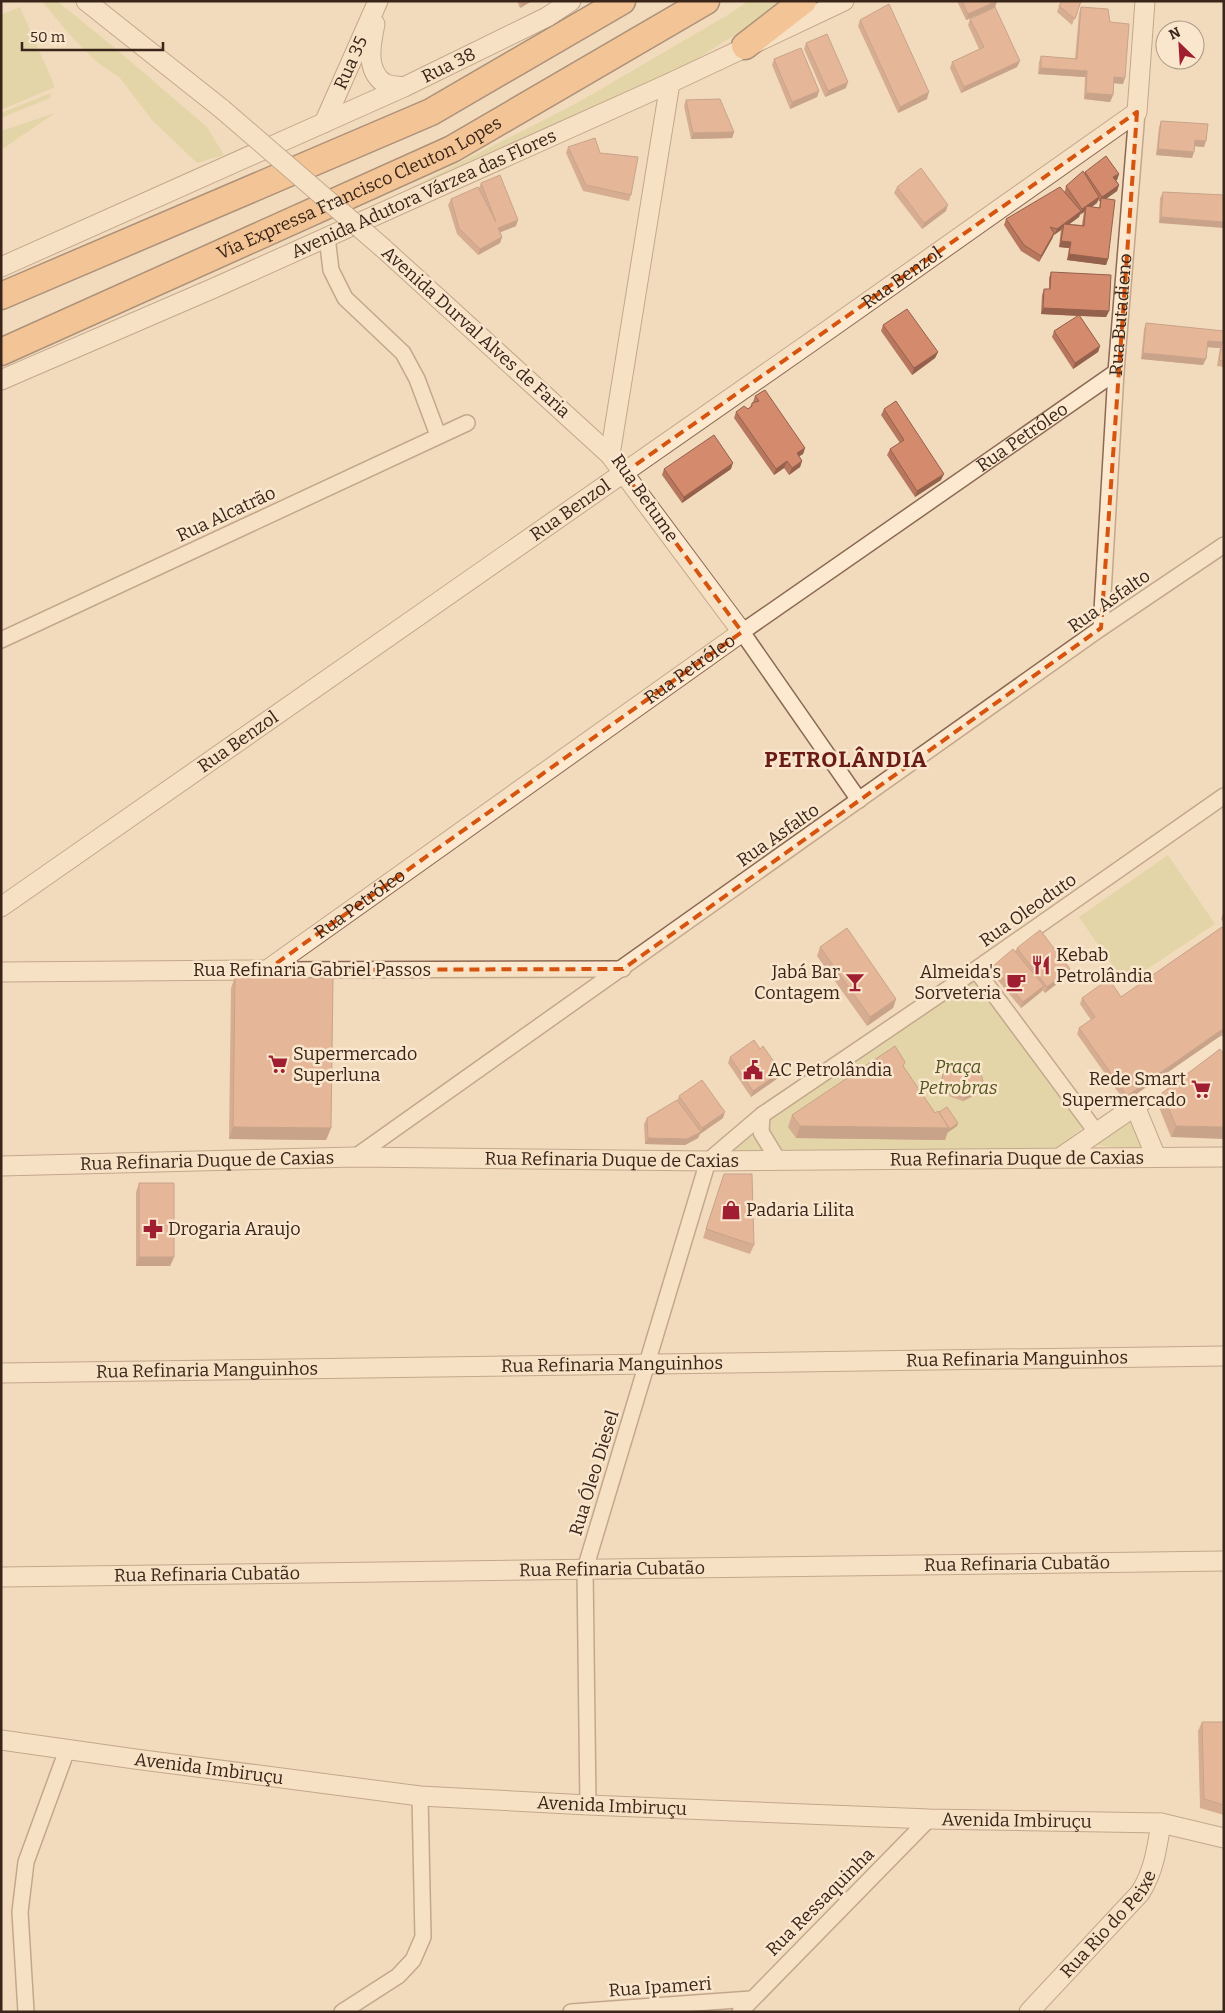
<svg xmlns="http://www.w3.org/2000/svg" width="1225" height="2013" font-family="Bitter,serif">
<rect width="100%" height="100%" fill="#f2dabc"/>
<path fill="#d1cf8f" d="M42 1H57L115 48 207 127 224 155 197 163 152 120 120 78 97 62 69 34Z
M748 1H788L689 64 359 214 577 103 731 13Z
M20 7 55 87 1 110V15Z
M51 93 50 98 1 118V113Z
M55 113 1 150V131Z
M1168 855 1215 924 1125 984 1079 917Z
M976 975 1084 1127 1052 1151 779 1150 767 1133V1117Z
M1130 1120 1142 1150 1095 1145Z
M756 1131 767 1152 728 1156Z"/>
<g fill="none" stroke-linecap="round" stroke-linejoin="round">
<defs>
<g id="minor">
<path d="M327 237 331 270 345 298 403 353 417 379 438 435"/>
<path id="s1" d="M1101 628 1116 372 1137 112"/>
<path d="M1 640 467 423"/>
<path id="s2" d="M859 800 742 632 1116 372"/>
<path d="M267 970 623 969"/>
<path d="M976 970 1097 1133"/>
<path d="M762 1115 761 1132 778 1160"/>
<path d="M355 1157 1101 628 1224 545"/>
<path d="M588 1805 585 1569 708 1161 762 1115 955 984 1224 796"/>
<path d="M26 2012 20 1912 26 1862 67 1750"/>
<path d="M342 2012 398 1976 413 1960 423 1937 420 1796"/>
<path d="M571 2012 751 1999"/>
<path d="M740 2012 929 1819"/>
</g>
<g id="tertiary">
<path d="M86 1 222 109"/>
<path d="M375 24C371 43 365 70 384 83 389 86 398 86 404 87"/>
<path id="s3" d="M324 123 378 1"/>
<path id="s4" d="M1 267 404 87 547 17 571 1"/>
<path id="s5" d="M1 380 214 288 670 83 844 1"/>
<path d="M610 455 670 83"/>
<path id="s6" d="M1 907 811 342 1137 112 1145 1"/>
<path id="s7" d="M1 972 267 970 742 632 610 455 383 248"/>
<path d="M1135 1106 1156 1157"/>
<path d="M1061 1157 1224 1045"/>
<path id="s8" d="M1 1166 355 1157 708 1161 1224 1157"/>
<path id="s9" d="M1 1373 1224 1356"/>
<path id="s10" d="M1 1577 1224 1561"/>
<path id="s11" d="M1 1740 135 1759 420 1796 588 1805 929 1819 1161 1823 1224 1838"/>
<path id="s12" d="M1029 2012 1140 1893C1154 1871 1157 1848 1161 1823"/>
</g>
<g id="trunk">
<path d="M745 46 803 1"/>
<path d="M1 296 431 112 622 1"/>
<path id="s13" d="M1 352 452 149 706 1"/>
</g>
</defs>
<use href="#minor" stroke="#8b6954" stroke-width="18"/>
<use href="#tertiary" stroke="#8b6954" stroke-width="21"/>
<use href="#trunk" stroke="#583829" stroke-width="29"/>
<use href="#minor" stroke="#fce9d0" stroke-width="15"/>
<use href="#tertiary" stroke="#fce9d0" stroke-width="19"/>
<use href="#trunk" stroke="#f3aa68" stroke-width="26"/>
<defs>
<path id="tertiary-bridge" d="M222 109 383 248"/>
</defs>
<use href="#tertiary-bridge" stroke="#8b6954" stroke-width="21" stroke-linecap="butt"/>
<use href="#tertiary-bridge" stroke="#fce9d0" stroke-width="19"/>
</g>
<path fill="#b6775e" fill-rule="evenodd" d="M517 1H532L520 8Z
M957 1H997L995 7 1017 67 961 93 950 68 952 62 979 49 968 25 970 19 980 14 966 20Z
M1081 1 1072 25 1057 12 1059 6Z
M1081 7 1110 22 1123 84 1114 83 1113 95 1110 102 1084 99 1085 77 1038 74 1039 62 1041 56 1075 59 1079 13Z
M860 20 927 99 898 113 858 26Z
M806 43 846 88 825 97 804 49Z
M774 59 819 91 817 97 790 109 772 65Z
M686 100 734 132 732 138 691 139 684 106Z
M1161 121 1204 147 1195 146 1192 158 1156 155 1159 127Z
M568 147 600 153 631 195 629 201 583 191 566 153Z
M1085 172 1119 174 1117 180H1116L1119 185 1117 191 1106 199 1108 259 1106 265 1067 260 1069 248 1059 247 1061 230 1054 235 1052 239 1039 262 1021 251 1004 225 1006 219 1065 191 1066 186 1084 173ZM1098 200 1100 202 1099 208 1091 207 1097 203ZM1084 212 1082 225 1069 224 1079 217 1080 214Z
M481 183 516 226 500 232 502 237 500 243 478 255 457 234 448 205 451 199 479 188Z
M897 187 946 211 922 229 894 193Z
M1163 192 1224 195 1159 223 1160 198Z
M1051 272 1109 311 1106 317 1080 316 1100 346 1098 352 1073 369 1052 337 1054 331 1078 316 1041 314 1042 295 1044 289H1049V278Z
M1146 323 1223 331 1224 327V367L1217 366 1220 348 1207 347 1203 365 1141 359 1144 329Z
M883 325 938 352 935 358 912 375 881 331Z
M755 396 805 448 803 454 799 456 802 461 800 467 789 475 784 468 774 475 734 418 736 412 748 409 750 407 752 403 753 402Z
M884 409 941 480 915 497 887 455 890 449 900 443 881 415Z
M664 469H731L682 503 662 475Z
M1224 911V923L1221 919Z
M1222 927 1125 1102 1077 1034 1079 1028 1091 1020 1080 1004 1082 998 1121 997Z
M820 947 896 999 893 1008 867 1026 817 956Z
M1017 948 1068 975 1045 993 1042 990 1041 992 1021 1008 991 972 993 966 1015 952Z
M235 977 331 1128 326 1140 229 1139 231 988Z
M760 1049 781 1072 778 1078 751 1097 728 1063 730 1057Z
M1220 1049 1171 1137 1158 1105 1162 1093Z
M904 1067 935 1113 939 1112 957 1126 947 1133 945 1140 796 1138 788 1127 792 1115Z
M943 1074 981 1087 973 1096 963 1101 951 1097 940 1086Z
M679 1096 723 1118 700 1134 698 1138 685 1145 645 1144 644 1124 647 1118 677 1101Z
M724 1174 754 1245 750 1254 703 1238Z
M139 1183 174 1257 170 1266H136V1192Z
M1202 1722H1224V1815L1200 1808 1198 1731Z"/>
<path fill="#94614c" d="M522 1H532L520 8Z
M997 1 995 7 966 20 968 14Z
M1020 61 1017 67 961 93 964 87Z
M1041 68 1087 71 1085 77 1038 74Z
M1114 77 1125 78 1123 84 1112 83Z
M848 82 846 88 825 97 828 91Z
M819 91 817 97 790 109 792 102Z
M929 92 927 99 898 113 900 107Z
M1086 93 1113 95 1110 102 1084 99Z
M734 132 732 138 691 139 693 133Z
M1195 140 1206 141 1204 147 1193 146Z
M1158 149 1194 152 1192 158 1156 155Z
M1119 174 1117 180 1111 183 1113 177Z
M1119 185 1117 191 1100 203 1102 197Z
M1099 197 1097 203 1086 211V206L1084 212 1080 215 1082 209Z
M948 205 946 211 922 229 924 223Z
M1081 211 1079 217 1063 229 1064 224Z
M1161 217 1224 222V228L1159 223Z
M518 220 516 226 496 234 498 228Z
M1064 224 1061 230 1054 235 1057 229Z
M1054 233 1052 239 1039 262 1041 256Z
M502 237 500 243 478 255 480 249Z
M1061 241 1071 242 1069 248 1059 247Z
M1069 254 1108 259 1106 265 1067 260Z
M1043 308 1109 311 1106 317 1041 314Z
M1208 341 1222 342 1220 348 1205 347Z
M1100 346 1098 352 1073 369 1075 363Z
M938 352 935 358 912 375 914 368Z
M1143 353 1206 359 1203 365 1141 359Z
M805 448 803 454 795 459 797 453Z
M787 461 784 468 774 475 776 469Z
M802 461 800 467 789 475 792 468Z
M733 463 731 469 682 503 684 497Z
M944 474 941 480 915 497 917 491Z
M1070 969 1068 975 1045 993 1047 987Z
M1044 986 1041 992 1021 1008 1023 1002Z
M896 999 893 1008 867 1026 870 1017Z
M1224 1028V1033L1125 1102 1127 1096Z
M781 1072 778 1078 751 1097 753 1091Z
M983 1081 981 1087 973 1096 963 1101 966 1095Z
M725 1112 723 1118 700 1134 702 1128Z
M958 1123 957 1126 947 1133 948 1130Z
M800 1126 949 1128 945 1140 796 1138Z
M1176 1126 1224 1127V1139L1171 1137Z
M233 1127 331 1128 326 1140 229 1139Z
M701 1132 698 1138 685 1145 645 1144 648 1138Z
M139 1257H174L170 1266H136Z"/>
<path fill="#d48a6d" stroke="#94614c" d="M962 1H997L968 14Z
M1062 1H1081L1075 19 1059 6Z
M889 4 929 92 900 107 860 20Z
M995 7 1020 61 964 87 952 62 984 47 970 19Z
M1081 7 1108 9 1110 22 1129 24 1125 78 1114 77 1113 95 1086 93 1087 71 1041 68V56L1077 59Z
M827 34 848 82 828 91 806 43Z
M801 48 819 91 792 102 774 59Z
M720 99 734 132 693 133 686 100Z
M1161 121 1208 124 1206 141 1195 140 1194 152 1158 149Z
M595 138 600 153 638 157 631 195 586 185 568 147Z
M1106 156 1119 174 1113 177 1119 185 1102 197 1085 172Z
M921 168 948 205 924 223 897 187Z
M1083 171 1099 197 1082 209 1066 186Z
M500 175 518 220 498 228 502 237 480 249 459 228 451 199 478 187 496 222 481 183Z
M1060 187 1081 211 1057 229 1050 227 1054 233 1041 256 1024 245 1006 219Z
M1163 192 1224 195V222L1161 217Z
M1101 198 1115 200 1108 259 1069 254 1071 242 1061 241 1064 224 1084 226 1086 206 1100 208Z
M1051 272 1111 275 1109 311 1043 308 1044 289H1050Z
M907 309 938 352 914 368 883 325Z
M1079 315 1100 346 1075 363 1054 331Z
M1146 323 1224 331V361L1219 360 1222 342 1208 341 1206 359 1143 353Z
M765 390 805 448 797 453 802 461 792 468 787 461 776 469 736 412 744 406 748 409 752 406V403L759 401 755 396Z
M896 401 944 474 917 491 890 449 904 440 884 409Z
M714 435 733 463 684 497 664 469Z
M1222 927 1224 930V1028L1127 1096 1079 1028 1095 1017 1082 998 1109 979 1121 997Z
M847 928 896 999 870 1017 820 947Z
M1040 930 1070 969 1047 987 1017 948Z
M1013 949 1044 986 1023 1002 993 966Z
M235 977 333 978 331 1128 233 1127Z
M754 1040 760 1049 763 1046 781 1072 753 1091 730 1057Z
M895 1046 905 1062 903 1066 935 1113 938 1111 949 1128 800 1126 792 1115Z
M1220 1049 1224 1055V1127L1176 1126 1162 1093Z
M967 1064 981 1074 983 1081 975 1090 966 1095 953 1091 942 1080 943 1074 959 1065Z
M702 1080 725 1112 702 1128 679 1096Z
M677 1100 701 1132 687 1139 648 1138 647 1118Z
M947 1107 958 1123 948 1130 949 1128 939 1112Z
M724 1174H752L754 1245 706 1229Z
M139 1183H174V1257H139Z
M1202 1722H1224V1805L1204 1799Z"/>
<path d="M0 0H1225V2013H0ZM1137 112 1101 628 623 969 267 970 742 632 624 473Z" fill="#f2dabc" fill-opacity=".55" fill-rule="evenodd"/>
<path fill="none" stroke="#d6540d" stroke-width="4" stroke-dasharray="10 6" stroke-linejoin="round" d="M1137 112 1101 628 623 969 267 970 742 632 624 473Z"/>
<defs>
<symbol id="restaurant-bare" viewBox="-9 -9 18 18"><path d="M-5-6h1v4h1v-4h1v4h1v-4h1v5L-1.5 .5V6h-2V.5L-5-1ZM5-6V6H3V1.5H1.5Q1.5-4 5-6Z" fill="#a01e31" stroke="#f9e6cc" stroke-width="2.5" paint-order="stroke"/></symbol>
<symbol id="bar-bare" viewBox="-9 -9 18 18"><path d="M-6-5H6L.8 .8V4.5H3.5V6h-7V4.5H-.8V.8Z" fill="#a01e31" stroke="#f9e6cc" stroke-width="2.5" paint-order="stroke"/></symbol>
<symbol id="cafe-bare" viewBox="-9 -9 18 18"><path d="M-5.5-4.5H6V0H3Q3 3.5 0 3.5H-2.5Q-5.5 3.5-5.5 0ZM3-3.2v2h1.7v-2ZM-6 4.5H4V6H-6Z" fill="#a01e31" stroke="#f9e6cc" stroke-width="2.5" paint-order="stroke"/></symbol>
<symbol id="supermarket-bare" viewBox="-9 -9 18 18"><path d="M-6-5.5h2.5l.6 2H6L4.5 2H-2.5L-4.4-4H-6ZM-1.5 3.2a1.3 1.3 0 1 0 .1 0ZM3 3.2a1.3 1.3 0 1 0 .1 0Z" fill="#a01e31" stroke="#f9e6cc" stroke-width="2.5" paint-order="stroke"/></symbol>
<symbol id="civic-bare" viewBox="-9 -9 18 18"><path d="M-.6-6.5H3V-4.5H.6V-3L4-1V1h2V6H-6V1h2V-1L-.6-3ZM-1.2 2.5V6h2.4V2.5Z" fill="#a01e31" stroke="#f9e6cc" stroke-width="2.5" paint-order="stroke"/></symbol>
<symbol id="shop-bare" viewBox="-9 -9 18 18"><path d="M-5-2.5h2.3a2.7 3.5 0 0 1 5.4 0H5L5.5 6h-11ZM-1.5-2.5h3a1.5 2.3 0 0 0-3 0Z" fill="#a01e31" stroke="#f9e6cc" stroke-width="2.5" paint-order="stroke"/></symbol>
<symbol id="pharmacy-bare" viewBox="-9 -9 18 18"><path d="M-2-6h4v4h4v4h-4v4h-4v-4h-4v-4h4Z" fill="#a01e31" stroke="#f9e6cc" stroke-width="2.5" paint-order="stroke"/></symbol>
</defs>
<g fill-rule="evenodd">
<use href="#restaurant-bare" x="1027" y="951" width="28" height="28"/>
<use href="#bar-bare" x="841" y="968" width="28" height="28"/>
<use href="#cafe-bare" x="1002" y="968" width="28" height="28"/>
<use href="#supermarket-bare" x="264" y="1050" width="28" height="28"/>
<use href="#civic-bare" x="739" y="1056" width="28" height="28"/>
<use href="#supermarket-bare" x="1187" y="1075" width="28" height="28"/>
<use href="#shop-bare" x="717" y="1196" width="28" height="28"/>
<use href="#pharmacy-bare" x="139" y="1215" width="28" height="28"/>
</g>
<g text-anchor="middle" stroke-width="5" stroke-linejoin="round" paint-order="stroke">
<g font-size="18" fill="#39251a" stroke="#f9e6cc">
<text dy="6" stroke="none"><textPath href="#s3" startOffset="66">Rua 35</textPath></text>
<text dy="6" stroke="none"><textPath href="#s4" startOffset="491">Rua 38</textPath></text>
<text dy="6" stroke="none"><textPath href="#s13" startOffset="394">Via Expressa Francisco Cleuton Lopes</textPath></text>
<text dy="6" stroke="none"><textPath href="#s5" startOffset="462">Avenida Adutora Várzea das Flores</textPath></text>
<text dy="6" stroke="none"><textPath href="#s6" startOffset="1099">Rua Benzol</textPath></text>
<text dy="6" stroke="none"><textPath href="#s1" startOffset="314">Rua Butadieno</textPath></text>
<text transform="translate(476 332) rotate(42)" y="6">Avenida Durval Alves de Faria</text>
<text dy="6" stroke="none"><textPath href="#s2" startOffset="546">Rua Petróleo</textPath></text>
<text transform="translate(645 498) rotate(55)" y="6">Rua Betume</text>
<text dy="6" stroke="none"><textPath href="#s6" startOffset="694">Rua Benzol</textPath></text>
<text transform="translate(226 514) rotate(-25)" y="6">Rua Alcatrão</text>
<text transform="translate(1109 601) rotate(-35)" y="6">Rua Asfalto</text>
<text dy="6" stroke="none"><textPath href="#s7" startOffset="785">Rua Petróleo</textPath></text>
<text dy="6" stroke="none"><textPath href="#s6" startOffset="289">Rua Benzol</textPath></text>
<text transform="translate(778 835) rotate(-35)" y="6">Rua Asfalto</text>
<text dy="6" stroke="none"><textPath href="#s7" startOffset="380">Rua Petróleo</textPath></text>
<text transform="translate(1028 910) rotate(-35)" y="6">Rua Oleoduto</text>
<text x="312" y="976">Rua Refinaria Gabriel Passos</text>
<text dy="6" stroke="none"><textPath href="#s8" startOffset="1016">Rua Refinaria Duque de Caxias</textPath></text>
<text dy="6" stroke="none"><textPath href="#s8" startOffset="611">Rua Refinaria Duque de Caxias</textPath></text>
<text dy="6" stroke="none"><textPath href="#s8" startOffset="206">Rua Refinaria Duque de Caxias</textPath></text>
<text dy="6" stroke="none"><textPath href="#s9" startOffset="1016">Rua Refinaria Manguinhos</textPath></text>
<text dy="6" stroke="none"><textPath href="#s9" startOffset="611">Rua Refinaria Manguinhos</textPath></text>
<text dy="6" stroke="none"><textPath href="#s9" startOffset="206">Rua Refinaria Manguinhos</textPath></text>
<text transform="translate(594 1473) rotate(-73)" y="6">Rua Óleo Diesel</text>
<text dy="6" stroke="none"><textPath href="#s10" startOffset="1016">Rua Refinaria Cubatão</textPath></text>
<text dy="6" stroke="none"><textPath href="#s10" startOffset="611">Rua Refinaria Cubatão</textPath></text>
<text dy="6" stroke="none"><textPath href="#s10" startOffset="206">Rua Refinaria Cubatão</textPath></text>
<text dy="6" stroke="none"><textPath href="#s11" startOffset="210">Avenida Imbiruçu</textPath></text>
<text dy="6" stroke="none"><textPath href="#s11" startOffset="615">Avenida Imbiruçu</textPath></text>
<text dy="6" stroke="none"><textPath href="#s11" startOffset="1020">Avenida Imbiruçu</textPath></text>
<text transform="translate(820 1902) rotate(-45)" y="6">Rua Ressaquinha</text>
<text dy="6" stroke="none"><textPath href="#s12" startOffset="119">Rua Rio do Peixe</textPath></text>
<text transform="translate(660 1987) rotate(-4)" y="6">Rua Ipameri</text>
</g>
<g font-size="18" fill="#39251a" stroke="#f9e6cc" text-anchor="start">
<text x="1056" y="961">Kebab<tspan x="1056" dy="21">Petrolândia</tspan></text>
<text x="840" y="978" text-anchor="end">Jabá Bar<tspan x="840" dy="21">Contagem</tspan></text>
<text x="1001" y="978" text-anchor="end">Almeida's<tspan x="1001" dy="21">Sorveteria</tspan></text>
<text x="293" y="1060">Supermercado<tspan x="293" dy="21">Superluna</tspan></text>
<text x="768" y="1076">AC Petrolândia</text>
<text x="1186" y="1085" text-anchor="end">Rede Smart<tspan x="1186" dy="21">Supermercado</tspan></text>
<text x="746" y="1216">Padaria Lilita</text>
<text x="168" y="1235">Drogaria Araujo</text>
</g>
<g font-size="18" font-style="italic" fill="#51571e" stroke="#f9e6cc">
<text x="958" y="1073">Praça<tspan x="958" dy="21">Petrobras</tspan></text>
</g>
<g font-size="22" font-weight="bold" letter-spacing="1" fill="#6a1b15" stroke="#f9e6cc">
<text x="846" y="767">PETROLÂNDIA</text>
</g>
</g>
<rect width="1225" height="2013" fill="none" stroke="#39251a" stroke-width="5"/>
<g transform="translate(1180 45) rotate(335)"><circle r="24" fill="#f9e6cc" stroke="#ac9985"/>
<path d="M0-4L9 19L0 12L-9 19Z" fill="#a01e31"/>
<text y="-8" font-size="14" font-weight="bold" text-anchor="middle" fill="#39251a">N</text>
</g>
<path d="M22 42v8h141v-8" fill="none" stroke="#39251a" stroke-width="2.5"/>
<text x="30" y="42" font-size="15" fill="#39251a" stroke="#f9e6cc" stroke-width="4" paint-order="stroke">50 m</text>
</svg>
